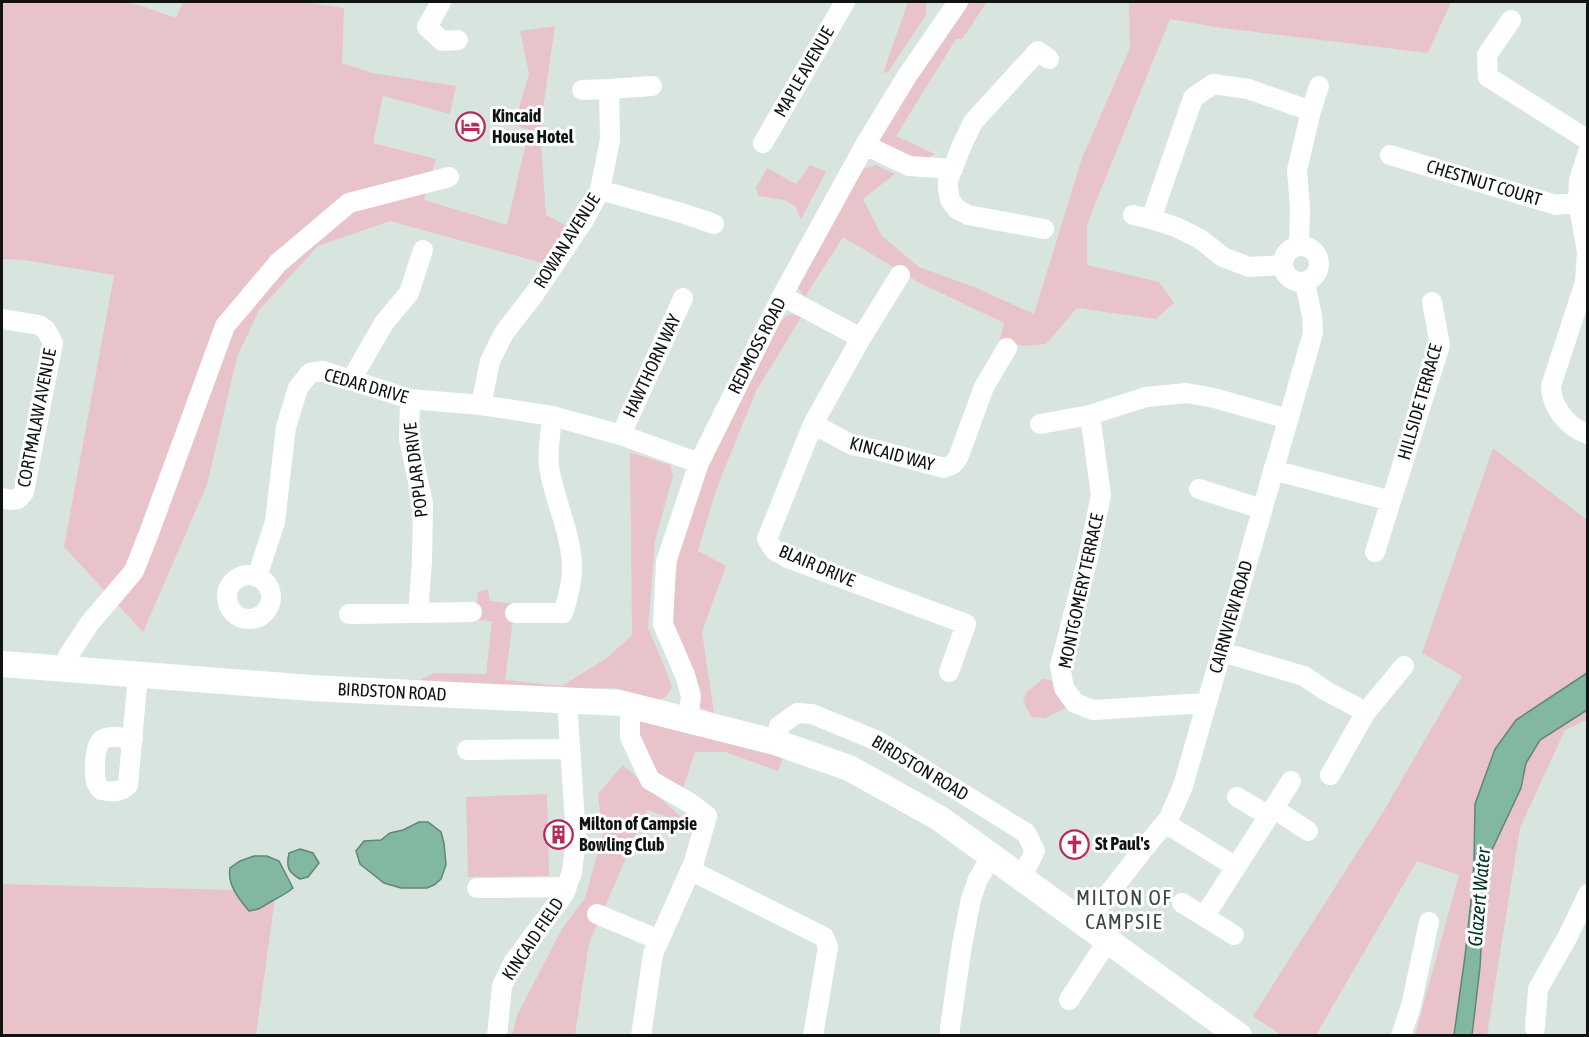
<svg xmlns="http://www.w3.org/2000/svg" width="1589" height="1037" font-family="'Asap Condensed',sans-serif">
<rect width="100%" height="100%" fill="#d8e5df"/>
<path fill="#e9c3ca" d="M2 2H117L139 5 176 18 183 2H304L344 8 342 63 372 73 456 86 450 114 383 96 373 143 436 159 424 200 507 225 529 130 514 125 529 74 520 31 555 26 540 130 546 215 567 226 546 264 390 221 318 246 259 310 237 357 207 485 143 632 64 547 114 275 24 260 2 259Z
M908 2H927L926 15 888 72 883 73Z
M967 2H987L962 39H956L896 136 935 154 924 160 879 147 878 134Z
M1129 2H1451L1428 53 1215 27 1170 19 1087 224V265L1159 282 1174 303 1156 319 1077 308 1046 344 1023 346 1000 339 1004 323 918 282 843 237 805 297 796 285 860 170 876 165 895 174 863 199 882 236 919 267 974 287 1034 314 1082 158 1130 48Z
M810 165 826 172 801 219 796 207 784 200 758 196 756 188 767 168 796 184Z
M790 314 802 316 756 391 716 490 698 551 726 566 702 632 714 713 696 706 671 626 678 555 714 443 778 322Z
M1493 448 1587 520V673L1516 720 1495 749 1475 804 1474 861 1472 891 1465 956 1454 1035H1415L1459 875 1417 861 1316 1035H1281L1253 1016 1383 812 1462 676 1422 653Z
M630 452 670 465 673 476 655 541 648 628 663 663 672 687 666 697 657 700 615 688 515 690 414 683 434 673 486 674 492 621 475 620 478 592 488 589 490 601 515 604 505 680 562 686 608 657 632 635Z
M1043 679C1059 680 1066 690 1075 703L1045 718 1031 717 1023 701 1027 692Z
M1587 710V720L1565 730 1520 828 1487 1035 1472 1036 1480 967 1484 897 1491 852 1521 788 1526 763 1540 740Z
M644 715 718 735 783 758 778 771 725 752H695L680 798 650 780 630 737Z
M623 765 689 824 647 810 589 943 575 1035 512 1036 517 1015 562 929 585 898 603 834 598 794Z
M547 794 549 876 468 877 466 797Z
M2 884 276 891 256 1035H2Z"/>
<path fill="#82b7a2" stroke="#608677" stroke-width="1.5" d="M1587 673V710L1540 740 1526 763 1521 788 1491 852 1484 897 1480 967 1472 1035H1454L1465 956 1472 891 1474 861 1475 804 1495 749 1516 720Z
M419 822H428L441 832 444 843 446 865 441 879 434 885 427 888H401L384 883 360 864 356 851 364 841 381 840 390 833 403 830Z
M300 849 313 853 319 863 308 877 300 879C288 872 286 867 289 853Z
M254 856H267L279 861 293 888C286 894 279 897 272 901 261 907 262 909 249 911 239 899 227 885 230 868L240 861Z"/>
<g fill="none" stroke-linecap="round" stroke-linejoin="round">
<path stroke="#fff" stroke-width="20" d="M441 2 427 27 442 41 458 40
M1511 20 1487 55 1488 77 1588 140
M609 89 652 86
M763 143 845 2
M865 145 909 166 953 169
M1588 152 1579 180 1578 202 1587 252 1585 282 1551 386C1551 407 1568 428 1588 434
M1390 155 1556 205 1578 202
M600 190 685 214 714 224
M1133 215 1151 219
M1044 229 968 215 957 209 950 200 948 188V180L962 145 973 122 1038 51 1049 59
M1283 264a18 18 0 1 1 36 0a18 18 0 1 1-36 0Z
M1299 246 1300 207 1297 170 1311 111 1319 86
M1283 265 1249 267 1223 257 1200 239 1176 227 1151 219 1193 98 1213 84 1248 89 1311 111
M782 296 861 338 900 275
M2 319 39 325 46 330 53 343 24 492 18 499 10 500 2 498
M861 338 813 424 767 539 774 550 788 558 966 624 949 672
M351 380 384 323 409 293 423 250
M410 399 409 439 423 503 422 561 418 613
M481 405 490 361 504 333 535 293 584 220 600 190 610 140 609 89 582 90
M1090 415 1101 495 1088 558 1060 666 1064 688 1075 703 1093 710 1207 703
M813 424 852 445 877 450 944 468 952 465 958 458 984 387 1007 348
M1040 424 1090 415 1146 397 1187 393 1214 398 1288 419
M621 435 683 298
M1273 470 1391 501
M1199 489 1262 509
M1375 552 1440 345 1432 302
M227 597a22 22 0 1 1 44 0a22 22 0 1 1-44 0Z
M257 577 275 522 286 427 298 388 310 373 323 371 410 399 481 405 552 416 621 435 699 463
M515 613H563C568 598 572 584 572 568 572 534 554 500 549 467 547 451 551 432 552 416
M349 614 472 612
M1222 652 1304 676 1326 691 1366 712
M64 669 68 656 89 624 134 571 149 533 225 326 278 263 349 203 449 177
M630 705V737L650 780 690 803 707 816 694 862 653 954 641 1036
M688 720 691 696 685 675 663 624 666 562 699 463 782 296 865 145 907 76 958 2
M133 739C124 738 111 735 103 739 94 744 94 772 96 782 97 784 99 788 101 790 112 792 120 793 128 785L138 675
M778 743 779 726 797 713 812 714 878 741 1026 833 1035 851 1021 878
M467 750 570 749
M1330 775 1366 712 1404 666
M1237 797 1269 816
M1273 808 1308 831
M1165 823 1236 867
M690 870 824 937 828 947 813 1036
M477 888 567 887
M1182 903 1234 935
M597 914 659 940
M1204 917 1291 781
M1085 924 1142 851 1169 818 1183 786 1313 333 1312 316 1305 283
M1069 1000 1108 940
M1535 1028 1538 989 1568 936 1588 894
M497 1036 502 986 513 963 564 894 572 872 576 838 567 700
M950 1036V1028L962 945 971 899 978 879 992 856
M1401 1036 1411 1006 1429 922"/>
<path stroke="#fff" stroke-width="26" d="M2 664 311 688 620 703 778 743 849 768 939 818 1239 1036"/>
</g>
<defs>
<symbol id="hotel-ring" viewBox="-11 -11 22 22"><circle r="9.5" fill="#fff" stroke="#b82a5a" stroke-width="1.5"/><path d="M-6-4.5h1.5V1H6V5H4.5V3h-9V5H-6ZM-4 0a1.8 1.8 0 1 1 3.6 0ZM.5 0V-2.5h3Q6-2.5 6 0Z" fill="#b82a5a"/></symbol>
<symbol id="building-ring" viewBox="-11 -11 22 22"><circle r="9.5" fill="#fff" stroke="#b82a5a" stroke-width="1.5"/><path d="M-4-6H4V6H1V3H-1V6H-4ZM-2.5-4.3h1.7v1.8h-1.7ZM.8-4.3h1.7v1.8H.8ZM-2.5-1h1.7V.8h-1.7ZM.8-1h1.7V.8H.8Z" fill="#b82a5a"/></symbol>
<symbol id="church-ring" viewBox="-11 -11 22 22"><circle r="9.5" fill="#fff" stroke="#b82a5a" stroke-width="1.5"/><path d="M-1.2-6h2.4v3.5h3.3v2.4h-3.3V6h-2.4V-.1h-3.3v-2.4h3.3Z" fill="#b82a5a"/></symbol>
</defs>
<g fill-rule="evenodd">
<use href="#hotel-ring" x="454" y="110" width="33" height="33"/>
<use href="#building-ring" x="542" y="818" width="33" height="33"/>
<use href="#church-ring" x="1058" y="828" width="33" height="33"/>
</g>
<g text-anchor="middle" stroke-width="6" stroke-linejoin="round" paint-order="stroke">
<g font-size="18" fill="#0f1412" stroke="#fff">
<text transform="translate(804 72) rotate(-60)" y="6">MAPLE AVENUE</text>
<text transform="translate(1484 183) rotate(17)" y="6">CHESTNUT COURT</text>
<text transform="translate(567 241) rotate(-58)" y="6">ROWAN AVENUE</text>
<text transform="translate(757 346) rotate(-63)" y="6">REDMOSS ROAD</text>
<text transform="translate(652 366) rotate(-65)" y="6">HAWTHORN WAY</text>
<text transform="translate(366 386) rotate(16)" y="6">CEDAR DRIVE</text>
<text transform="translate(1420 402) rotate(-74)" y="6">HILLSIDE TERRACE</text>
<text transform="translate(37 418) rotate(-79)" y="6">CORTMALAW AVENUE</text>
<text transform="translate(892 454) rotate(15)" y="6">KINCAID WAY</text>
<text transform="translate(416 470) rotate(-97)" y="6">POPLAR DRIVE</text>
<text transform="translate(817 566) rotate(23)" y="6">BLAIR DRIVE</text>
<text transform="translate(1081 591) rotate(-78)" y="6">MONTGOMERY TERRACE</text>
<text transform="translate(1231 617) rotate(-74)" y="6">CAIRNVIEW ROAD</text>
<text transform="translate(392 692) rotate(3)" y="6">BIRDSTON ROAD</text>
<text transform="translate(920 768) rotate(31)" y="6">BIRDSTON ROAD</text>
<text transform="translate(533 939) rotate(-56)" y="6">KINCAID FIELD</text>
</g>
<g font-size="18" font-weight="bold" fill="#0f1412" stroke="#fff" text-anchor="start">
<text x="492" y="122">Kincaid<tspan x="492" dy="21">House Hotel</tspan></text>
<text x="579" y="830">Milton of Campsie<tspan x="579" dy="21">Bowling Club</tspan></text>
<text x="1095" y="850">St Paul's</text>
</g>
<g font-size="20" font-style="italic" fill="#013224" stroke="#fff">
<text transform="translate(1479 897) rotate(-85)" y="7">Glazert Water</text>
</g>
<g font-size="21" letter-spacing="1.5" fill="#3b4641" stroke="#fff">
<text x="1124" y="905">MILTON OF<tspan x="1124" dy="24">CAMPSIE</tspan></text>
</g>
</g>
<rect width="1589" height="1037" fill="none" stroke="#0f1412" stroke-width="6"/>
</svg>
